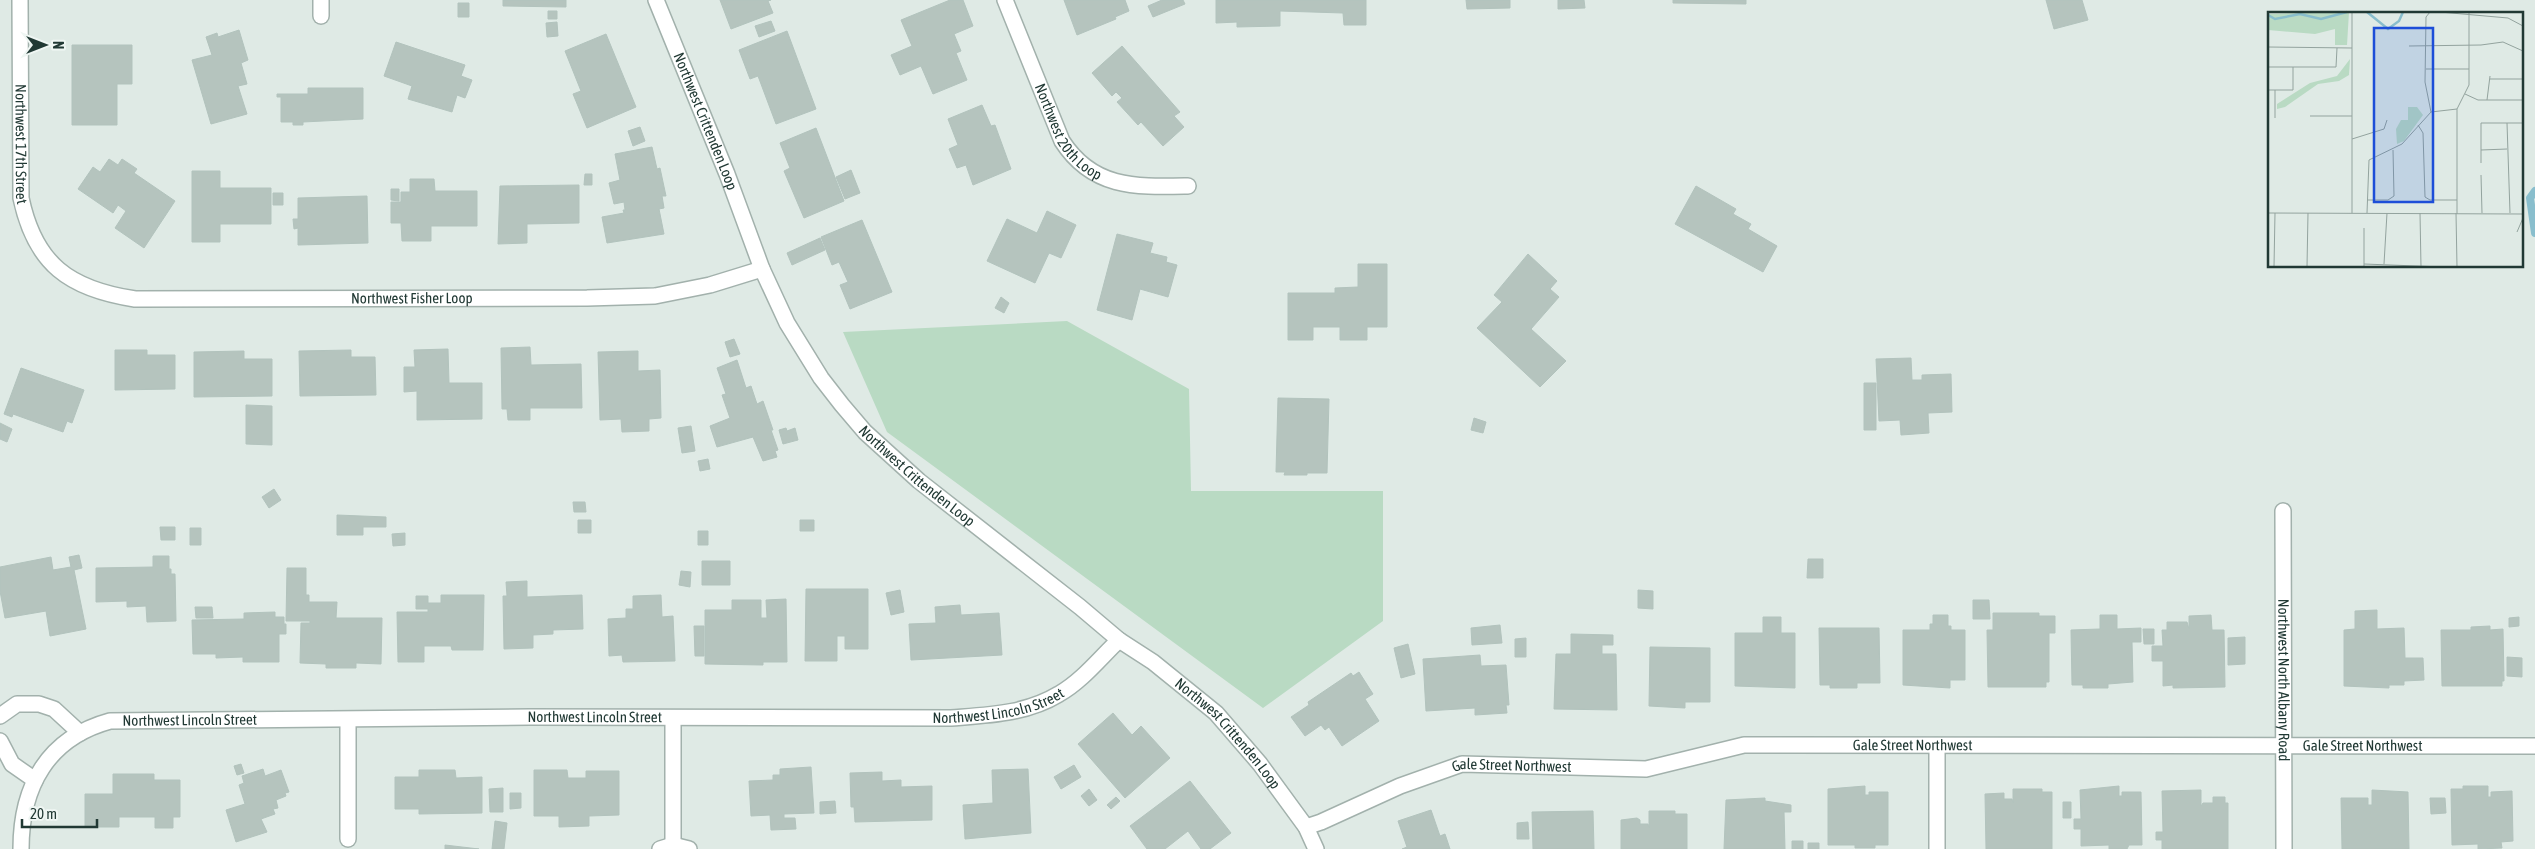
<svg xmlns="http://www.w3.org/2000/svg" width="2535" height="849" font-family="'Asap Condensed',sans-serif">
<rect width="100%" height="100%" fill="#dfeae5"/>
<path fill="#b9dac3" d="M1067 321 1189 389 1191 491H1383V621L1263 708 887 432 843 332Z"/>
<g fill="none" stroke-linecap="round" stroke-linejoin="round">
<path stroke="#89becd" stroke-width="8" d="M2535 191 2530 198 2535 233"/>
</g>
<path fill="#b5c4be" stroke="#b2c3bd" d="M503 0H566V7L503 6Z
M720 0H771L768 1 773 13 731 29Z
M950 0H963L973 26 954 34 961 51 956 53 967 80 933 94 921 66 900 75 891 55 912 46 901 20Z
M1064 0H1125L1129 11 1115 17 1116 19 1077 35Z
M1162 0H1183L1185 4 1153 17 1148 6Z
M1216 0H1366V25H1344L1343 13 1280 11V26L1237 27V22L1216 23Z
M1466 0H1510V8L1467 9Z
M1558 0H1584L1585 8 1558 9Z
M1673 0H1746V4L1673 3Z
M2046 0H2082L2088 20 2054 29Z
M458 3H469V17H458Z
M548 11H557V19H548Z
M771 21 775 31 759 37 755 26Z
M557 22 558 36 547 37 546 23Z
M239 30 248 60 241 63 247 84 238 86 247 114 211 124 192 60 212 55 206 37 217 33 218 37Z
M787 31 816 109 776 124 758 76 750 79 739 50Z
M606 34 636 107 587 128 573 94 581 91 565 51Z
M396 42 465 65 461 76 472 80 465 98 457 95 452 112 408 99 412 86 384 76Z
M72 45H132V84H117V125H72Z
M1122 46 1180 112 1174 116 1184 127 1163 146 1141 122 1138 125 1117 102 1122 98 1116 92 1112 96 1092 73Z
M308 88H363V119L303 122V125H293V122H281V97H277V94H308Z
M982 105 991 126 995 125 1011 169 973 185 966 165 957 168 949 149 958 145 948 119Z
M640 127 645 141 633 146 628 131Z
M816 128 844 201 804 218 784 171 790 168 780 143Z
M652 147 657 169 660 168 666 196H662L664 208 659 209 664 234 607 243 602 217 624 213 623 210H625L624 202 614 204 609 183 620 180 615 154Z
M109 159 118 165 122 159 137 169 134 173 175 201 144 248 115 228 126 211 118 205 113 213 78 189 93 167 100 172Z
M851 170 860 193 845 199 836 177Z
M192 171H220V188H271V224H220V242H192Z
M585 174H592V185H584Z
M410 179H434L435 191H477V226H431V241H402L401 223H391V202H401V192H410Z
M579 185V223L527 224V243L498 244 500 186Z
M1696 186 1736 209 1733 214 1751 224 1748 229 1777 246 1763 272 1675 224Z
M391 189H399V201L391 200Z
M273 193H283V205H273Z
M367 196 368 243 298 245V228L294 229 293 219H298V198Z
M1047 211 1076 225 1061 258 1049 253 1035 283 987 261 1007 219 1037 233Z
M862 220 892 292 850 309 840 285 848 282 839 262 832 265 821 237Z
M1117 234 1153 243 1150 253 1167 257 1166 262 1177 265 1168 297 1140 289 1132 320 1097 310Z
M820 238 825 250 792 265 787 253Z
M1528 254 1557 281 1550 289 1559 297 1531 329 1566 361 1540 387 1477 328 1502 302 1494 295Z
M1358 264H1387V327H1367V340H1340V327H1313V340H1288V293H1335V288L1358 287Z
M1001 297 1009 303 1004 313 995 308Z
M734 339 740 354 730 357 725 342Z
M530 347 531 365 581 364 582 408H530V420H508L507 409H502L501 348Z
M448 349 449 383H482V419L417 420V391L404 392V367H415L414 350Z
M115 350H147V355H175V389L115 390Z
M351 350V357H375L376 395 300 396 299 351Z
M244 351V359H272V396L194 397V352Z
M638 351V371L660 370 661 418 649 419V431L622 432 621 419 600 420 598 352Z
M1911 358 1912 380H1922V375L1951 374 1952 412 1928 413 1929 433 1901 435 1900 420 1879 421 1876 359Z
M737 360 746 388 751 386 757 404 763 401 773 430H771L778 450 775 451 777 457 763 461 753 437 717 447 710 426 730 418 722 395 726 394 717 368Z
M21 368 84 390 72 423 67 421 63 432 13 414 12 417 4 414Z
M1864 383H1876V430H1864Z
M1278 398 1329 399 1327 473H1307V475H1284L1285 472H1276Z
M246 405 272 406V445L246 444Z
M1474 418 1486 422 1483 433 1471 430Z
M0 423 12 429 7 442 0 439Z
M691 426 695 451 682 453 678 428Z
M786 428 787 431 795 428 798 440 783 444 779 430Z
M708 459 710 469 700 471 698 461Z
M274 489 281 500 269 508 262 497Z
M573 502H585L586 512H574Z
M337 515 386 517V527H363V535H337Z
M578 520H591V533H578Z
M800 520H814V531H800Z
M160 527H175V540H161Z
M190 528H201V545H190Z
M698 531H708V545H698Z
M405 533V545L393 546 392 534Z
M79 555 82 568 74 570 86 629 50 636 46 611 5 618 0 591V567L51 557 53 570 71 567 69 557Z
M153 556H169V569H171V574H175L176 621 147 622 146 606 127 607V601L96 602V568L153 567Z
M1808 559H1823V578H1807Z
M702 561H730V585H702Z
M287 568H306V595H309V602H337L336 618H382L381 664 356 663V668H326V664L300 663 301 623H310V621H286Z
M681 571 691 572 690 587 679 585Z
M527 581V597L582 595 583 629 553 630V634L533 635V648L504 649 503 596H507L506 582Z
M806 589H868V649H845V636H837V661H805Z
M900 590 904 612 891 615 886 593Z
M1638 590 1653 591V609L1638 608Z
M441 595H484L483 650H452L451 646H424V662H398L397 612H428V609H416V596H428V603H441Z
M661 595 662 617 673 616 675 661 623 662 622 655 609 656 608 619 626 618V609H633V596Z
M786 599 787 662H763V665L705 664V610H732V600H761V618H767L766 600Z
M1973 600H1989L1990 619H1973Z
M960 605 961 615 999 613 1002 655 911 660 909 624 936 623 935 607Z
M195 607H212L213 618H196Z
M2377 610V629L2404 628 2405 658H2423L2424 680 2404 681V685H2389V688L2344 686V630L2355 629V611Z
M275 612V617H284V624H286V634H279V662H243V657L216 658V654H193L192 620 244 619V613Z
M1993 613H2039V616H2055V633H2049V682H2046V687H1988L1987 630H1993Z
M1933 615H1948V626H1951V630H1965V680H1950V688L1903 685V630H1930V624H1933Z
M2100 615H2117V629L2141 628V642H2132L2133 682 2108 684V688H2083V685H2072L2071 630 2100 629Z
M2211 615 2212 630H2224L2225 687 2173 688V685L2163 686V661H2152V646H2163L2162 630H2167V622H2187L2189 629V616Z
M1763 617H1781V633H1795V688L1735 686V633H1763Z
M2519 617V626L2509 627V618Z
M1500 625 1502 643 1472 645 1471 628Z
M694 626H704V656H695Z
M2490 626V630L2503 629 2504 681H2502V686H2442L2441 630H2471V627Z
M1819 628H1879L1880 683H1857V688H1830V685H1820Z
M2143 629H2154V644H2144Z
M1571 634 1613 635V645H1602V654H1616L1617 710 1554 709 1556 654H1571Z
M2245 637V664L2228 665V638Z
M1526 638V657H1515V639Z
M1408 644 1415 674 1401 678 1394 648Z
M1650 647 1710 648V702H1685V708L1649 706Z
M1480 655 1481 666 1506 665 1509 705H1506L1507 713 1475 715V708L1426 711 1423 659Z
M2507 657 2522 658V677L2507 676Z
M1359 672 1373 694 1365 699 1379 721 1342 746 1329 727 1325 730 1321 725 1305 736 1291 717 1309 705 1308 702 1351 673 1353 676Z
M1113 713 1132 735 1141 726 1170 758 1125 798 1078 744Z
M241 764 244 773 237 775 234 766Z
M1074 765 1081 777 1061 789 1054 777Z
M811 767 814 813 784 814V818H795L796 829 771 830 770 815 751 816 749 781 773 780V775H780V769Z
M263 769 265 776 281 770 289 792 285 793 286 796 276 800 278 808 273 809 275 814 261 819 267 832 236 842 226 810 245 804 239 785 244 783 242 776Z
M1028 769 1031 833 965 839 963 805 993 803 992 770Z
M419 770H455L456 778 482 777V813L419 814V809H395V777H419Z
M534 770H567L568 778H586V771H619V815L589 816V826L559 827V816H534Z
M882 772V781L901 780V787L932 786V820L855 822 854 807H851L850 773Z
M113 774H154V780H180V817H173V828H155V817H119V827H85V794H113Z
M1190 781 1231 833 1210 849H1201L1188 831 1165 849H1147L1130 826Z
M1865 786V795H1869V792H1888V845H1875V848H1855V845H1828V789Z
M2119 786V796H2122V792H2141L2142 845H2129L2127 849H2109V845L2081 846V829H2074V819H2081L2080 790Z
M2463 786H2488V797H2491V792L2512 791 2513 841 2501 842 2502 848 2478 849V844L2452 845 2451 789H2463Z
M503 788V812H490L489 789Z
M1089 789 1097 800 1089 806 1081 796Z
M2013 789H2042V792H2052V849H1986L1985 794 2004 793V799H2012L2013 803Z
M2201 790V806L2203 803H2213V797H2225V803H2228V849H2162V840H2156V832H2163L2162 791Z
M2372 790 2408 792 2409 849H2342L2341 798H2368V805H2372Z
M510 793H521V808L510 809Z
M1116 797 1120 801 1111 809 1107 805Z
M1765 798V801L1791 805V812H1784L1785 849H1724L1726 800Z
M2430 798H2445L2446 813 2431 814Z
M835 801 836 813 820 814V802Z
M2063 802H2071V818H2063Z
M1431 810 1440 836 1445 834 1450 849H1402L1407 847 1398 821Z
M1593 811 1594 849H1533L1532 812Z
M1649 811H1675V814H1687V849H1621V820L1637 818 1640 820V824H1648L1649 828Z
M495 821 507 823 504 849H492Z
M1528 822 1529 839H1517V823Z
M1792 841H1803V849H1792Z
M1808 843H1819V849H1808Z
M445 845 479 849H445Z"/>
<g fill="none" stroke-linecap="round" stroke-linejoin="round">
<defs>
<g id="minor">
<path id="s1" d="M20 0 21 198C35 264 69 289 135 299L587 298 655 296 710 285 762 269"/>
<path d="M321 0V16"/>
<path id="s2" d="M656 0 727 174 762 269 787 323 821 378 842 405 865 432 919 481 1080 607 1119 640 1153 662 1216 713 1260 764 1306 827 1316 849"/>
<path id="s3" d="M1005 0 1062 141C1093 189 1136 187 1188 186"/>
<path id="s4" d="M2283 511 2284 849"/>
<path d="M0 716 17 704H39L54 709 80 733"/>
<path d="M673 719V845"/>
<path d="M348 720V839"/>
<path d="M0 741 12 764 35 780"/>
<path d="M1937 746V849"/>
<path id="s5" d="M1306 827 1321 822 1400 786 1462 764 1646 769 1744 745 2535 746"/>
<path id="s6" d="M21 849C21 786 48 738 110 721L530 717 951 718C989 715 1026 714 1059 694 1082 681 1100 658 1119 640"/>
<path d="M660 849 673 845 689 849"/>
</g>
</defs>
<use href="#minor" stroke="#a2b1ac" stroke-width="18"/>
<use href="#minor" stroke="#fff" stroke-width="15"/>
</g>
<g text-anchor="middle" stroke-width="4.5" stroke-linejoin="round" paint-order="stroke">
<g font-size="15" fill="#213934" stroke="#eff6f3">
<text dy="5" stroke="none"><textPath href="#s2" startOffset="131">Northwest Crittenden Loop</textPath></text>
<text dy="5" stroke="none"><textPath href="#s3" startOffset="148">Northwest 20th Loop</textPath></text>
<text dy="5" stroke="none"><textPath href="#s1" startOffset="144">Northwest 17th Street</textPath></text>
<text dy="5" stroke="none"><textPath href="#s1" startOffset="640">Northwest Fisher Loop</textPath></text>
<text dy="5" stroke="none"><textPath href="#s2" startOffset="551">Northwest Crittenden Loop</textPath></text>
<text dy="5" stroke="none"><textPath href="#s4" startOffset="169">Northwest North Albany Road</textPath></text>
<text dy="5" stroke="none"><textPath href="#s6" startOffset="1059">Northwest Lincoln Street</textPath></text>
<text dy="5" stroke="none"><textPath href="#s6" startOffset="654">Northwest Lincoln Street</textPath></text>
<text dy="5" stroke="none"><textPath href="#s6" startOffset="249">Northwest Lincoln Street</textPath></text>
<text dy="5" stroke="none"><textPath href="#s2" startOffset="956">Northwest Crittenden Loop</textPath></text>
<text dy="5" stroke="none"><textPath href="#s5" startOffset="622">Gale Street Northwest</textPath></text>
<text dy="5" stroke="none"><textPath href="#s5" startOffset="1072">Gale Street Northwest</textPath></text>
<text dy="5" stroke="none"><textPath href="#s5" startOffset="218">Gale Street Northwest</textPath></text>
</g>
</g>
<g transform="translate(2268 12)">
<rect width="255" height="255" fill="#dfeae5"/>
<path d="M65 0H81L79 33H67V17L47 22 0 18V2ZM82 47 81 63 71 69 50 72 17 95 9 97V92L42 71 69 64ZM140 95H149L155 103 136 129 129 132 128 117 133 108H140Z" fill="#b9dac3"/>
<path fill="none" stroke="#89becd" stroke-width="2.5" d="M99 0 120 17 131 9 135 0M0 3 7 7 32 2 53 7 79 0"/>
<path fill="none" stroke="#93a39e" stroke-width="1" d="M84 0V201M162 0 158 5 157 70 163 100M172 0 240 6 255 14M141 34 213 33 235 30 255 39M0 35 84 36M0 55H68L69 36M158 57H201M222 67H255M0 78H25V55M197 82 210 88H255M219 88 222 64M42 104H84M7 106V78M239 111 242 201M150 113 155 121 157 185 162 188H189M84 127 116 117 119 108M213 138 239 137M213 151V111H255M213 163 214 201M99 188H120L126 184 125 138M0 201 255 202M99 201 101 148 134 132 163 100 189 97M152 201 153 255M188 201 189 255M189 202V97L201 73V0M96 216V255M249 220 255 206M96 252 175 255M116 252 119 201M6 255 7 201M39 255 40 201"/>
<path fill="#1d4ed8" fill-opacity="0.15" stroke="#1d4ed8" stroke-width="2.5" d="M106 16H165V190H106Z"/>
<rect width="255" height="255" fill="none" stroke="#213934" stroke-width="2.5"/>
</g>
<g transform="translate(45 45) rotate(90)" stroke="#eff6f3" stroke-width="4" paint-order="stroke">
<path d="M0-4L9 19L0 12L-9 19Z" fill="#213934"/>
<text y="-8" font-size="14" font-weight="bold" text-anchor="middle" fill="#213934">N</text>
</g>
<path d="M22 819v8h75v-8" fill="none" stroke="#213934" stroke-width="2.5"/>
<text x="30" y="819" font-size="15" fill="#213934" stroke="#eff6f3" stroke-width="4" paint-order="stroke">20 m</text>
</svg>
